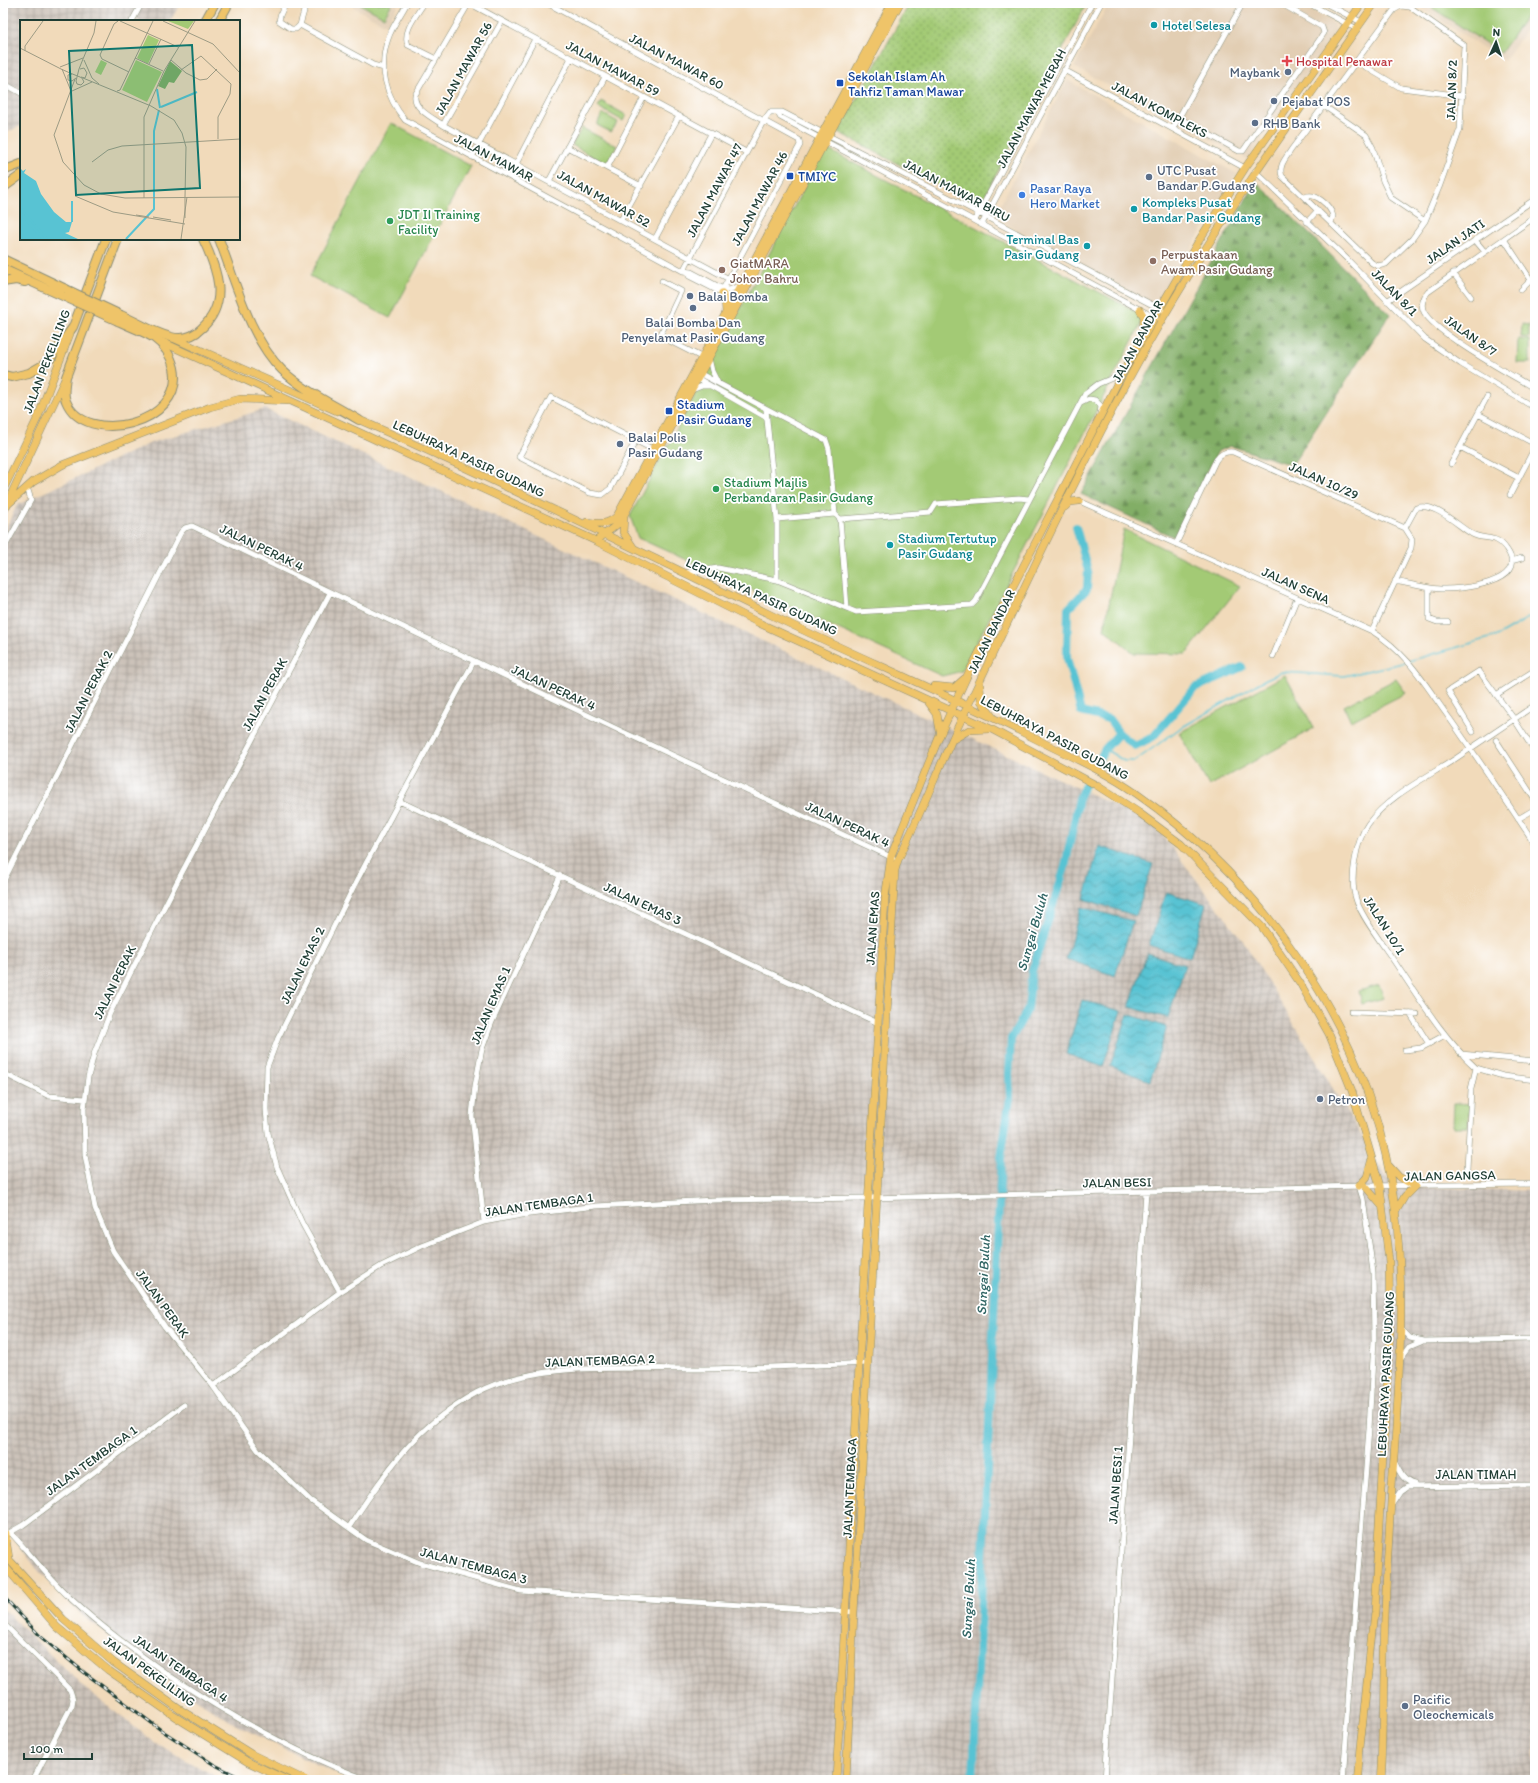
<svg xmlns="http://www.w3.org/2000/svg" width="1538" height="1783" font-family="Itim,sans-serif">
<defs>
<pattern id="industrial-grid" width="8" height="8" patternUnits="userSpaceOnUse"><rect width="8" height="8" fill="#ccc2b9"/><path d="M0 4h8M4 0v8" fill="none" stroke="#a59f97"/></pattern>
<pattern id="grass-dots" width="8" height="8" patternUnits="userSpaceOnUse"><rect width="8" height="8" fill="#a3ca75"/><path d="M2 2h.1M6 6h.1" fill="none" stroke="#84a561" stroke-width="1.8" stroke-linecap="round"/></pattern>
<pattern id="forest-firs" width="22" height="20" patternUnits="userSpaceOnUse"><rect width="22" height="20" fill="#82ae66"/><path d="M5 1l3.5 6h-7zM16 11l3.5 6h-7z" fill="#6a8f55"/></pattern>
<pattern id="water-waves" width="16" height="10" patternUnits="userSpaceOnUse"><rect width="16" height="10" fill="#58c3d3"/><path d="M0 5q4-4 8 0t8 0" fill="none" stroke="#48a0ac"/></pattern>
</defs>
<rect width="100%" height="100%" fill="#fff"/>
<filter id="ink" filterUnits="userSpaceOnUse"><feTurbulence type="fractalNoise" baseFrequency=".025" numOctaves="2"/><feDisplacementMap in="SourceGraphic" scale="8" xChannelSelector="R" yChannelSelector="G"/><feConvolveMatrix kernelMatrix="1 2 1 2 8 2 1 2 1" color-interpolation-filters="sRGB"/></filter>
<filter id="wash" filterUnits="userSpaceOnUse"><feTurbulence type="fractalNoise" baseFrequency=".012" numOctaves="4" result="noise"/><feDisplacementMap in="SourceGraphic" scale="16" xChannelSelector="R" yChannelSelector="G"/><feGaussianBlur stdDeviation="0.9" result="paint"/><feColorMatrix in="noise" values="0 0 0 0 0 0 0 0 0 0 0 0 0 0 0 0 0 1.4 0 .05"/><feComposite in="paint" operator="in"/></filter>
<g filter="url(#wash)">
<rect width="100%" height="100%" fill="#f1daba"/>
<path fill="#e2ceb3" d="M346 3H399L386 25Z
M1109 3H1298L1331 21 1335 26V31L1297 91 1247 159 1074 67Z
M1414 3H1535V18L1504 61Z
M1067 80 1237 174 1158 302 1155 303H1151L1005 223 1000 205Z"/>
<path fill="url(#industrial-grid)" d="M3 3H181L170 21H21V126L3 134Z
M265 409 1153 823 1244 942 1392 1186 1535 1191V1780H356L333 1772 238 1726 177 1687 82 1615 38 1570 3 1525V534L17 505 153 442Z
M3 1609 88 1691 154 1742 222 1780H3Z"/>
<path fill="url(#grass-dots)" stroke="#618454" d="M910 3H1087L979 207 838 132Z"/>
<path fill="url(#forest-firs)" stroke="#50764d" d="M1256 181 1390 314 1292 465 1231 446 1218 451 1174 537 1081 494Z"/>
<path fill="#a3ca75" stroke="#618454" d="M358 3H392L384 17Z
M1425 3H1535L1501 53Z
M601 101 626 115 623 121 598 107Z
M602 113 618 122 611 132 597 125Z
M391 123 471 166 390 318 310 276Z
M582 128 617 146 606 164 572 145Z
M825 148 1139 313 1141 324 962 671 942 676 638 538 630 516 666 449V446H668Z
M1522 324 1529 325V338L1521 337Z
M1518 339 1530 340V363H1517Z
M1124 529 1240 586 1186 654 1134 653 1104 629Z
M1285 675 1314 728 1209 786 1179 733Z
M1396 679 1406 693 1351 721 1344 706Z
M1379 985 1384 998 1362 1004 1359 991Z
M1454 1103 1470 1104 1468 1127H1453Z"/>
<path fill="url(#water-waves)" stroke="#3c8084" d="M1099 846 1153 864 1136 916 1084 899Z
M1166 892 1206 904 1190 958 1149 945Z
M1081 907 1133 921 1115 976 1066 959Z
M1147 953 1185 965 1168 1018 1129 1007Z
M1082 1000 1121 1011 1103 1067 1066 1054Z
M1128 1014 1167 1027 1150 1081 1110 1066Z"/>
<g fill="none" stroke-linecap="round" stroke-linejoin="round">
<path stroke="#58c3d3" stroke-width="1.5" d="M1105 749 1124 761H1135L1179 729 1266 679 1282 672 1344 676 1398 664 1497 636 1535 614"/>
<path stroke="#58c3d3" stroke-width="8" d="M1076 527 1088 571 1087 589 1068 609 1067 658 1081 712 1109 719 1119 733 1105 749 1099 760
M1119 733 1135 746 1153 737 1195 688 1242 667
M973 1780 1001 1158 1010 1098 1009 1074 1011 1039 1028 1009 1032 971 1065 867 1079 798 1085 785"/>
</g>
</g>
<g filter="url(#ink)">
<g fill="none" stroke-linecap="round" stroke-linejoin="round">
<defs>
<path id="minor" d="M289 3C282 7 280 14 279 21L291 29H296L300 25 304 11 302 7 293 3
M407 3C401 15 392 26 388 39 378 67 386 97 405 120L683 271 691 272 723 289 729 290 741 285
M424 3C417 15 402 31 408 45L436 59
M469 3 415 95C413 109 433 118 443 125L729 279
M469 3 746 152
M547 3 799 140 800 145 723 289
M1308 3 1357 29
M1325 3 1361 22
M1401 6 1410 7 1464 45 1460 129 1440 185 1425 221 1412 239 1386 264 1378 266 1372 263 1282 176C1278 166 1286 158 1291 150L1394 10Z
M3 10 7 3
M132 21 142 3
M300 25 373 65 384 68
M1357 62 1401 88 1463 96
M1064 70 1245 168
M3 83 21 93
M1324 106 1366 135 1373 148 1383 181 1391 198 1425 221
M778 113 780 117 1156 318
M1179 118 1239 151H1243L1324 33 1322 27 1280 3
M443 125 502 21
M1173 128 1243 3
M567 147 641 186
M472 157 535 39
M516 164 571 58
M607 168 644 97
M1255 171 1347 259 1425 339 1461 364 1535 408
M549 181 605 77
M1305 197C1315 192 1330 205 1333 216L1331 223
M1535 217 1428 292C1424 296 1420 305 1424 312 1436 334 1510 374 1535 389
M621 220 679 116
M975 220 1092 3
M1307 222 1318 210
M982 224 1101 3
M655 239 711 134
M1504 239 1531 280 1521 290
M1475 240 1485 252
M683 271 764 120 770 112H782L979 213 1162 310
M687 272 689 276 736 300
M1453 273 1471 297
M662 281 681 291 660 336 703 358
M1387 301 1535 199
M709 358 712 371 718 383
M697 372 826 440 829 449 835 514
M695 377 767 418
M692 390 702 386H709
M1081 403 1089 399 1095 400 1101 406 1100 414
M766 410 777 519V580
M1478 414 1535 444
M636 440 611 488 602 495 590 493 519 457 551 397 656 451
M1460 447 1519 478
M1451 464 1487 397
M1510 495 1535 447
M1077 500 1372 631C1409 654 1425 685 1450 719 1479 760 1507 802 1535 844
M777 519 835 514 840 519 931 512 936 504 1019 498 1029 499
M840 519 847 608
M1176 544 1216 460C1220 454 1225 451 1233 452L1405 528 1412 539 1411 548 1372 631
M3 550 31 500 27 487
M1511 561 1522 558
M684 573 718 568 777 580 856 612 972 605 976 601 1085 394 1098 384 1122 374
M1395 581C1410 584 1425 588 1440 589 1459 590 1530 583 1507 550 1496 533 1485 541 1472 534 1458 526 1434 501 1416 508L1405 528
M1429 589V619L1437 622H1448
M330 593 179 878 110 1013 94 1054 88 1077 84 1109 85 1155 95 1208 113 1251 165 1327 213 1386 258 1450 310 1500 366 1540 420 1563 521 1591 854 1612
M1273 656 1297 598
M1496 695 1535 670
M1473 732 1448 691 1479 671 1514 719 1535 752
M1496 740 1535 800
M399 801 878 1023
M1518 819 1535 809
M3 882 181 532 185 528 192 526 623 732 893 858
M1351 1012 1417 1014
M1410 1014 1429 1044
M1405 1050 1421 1048 1445 1035
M1461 1054 1535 1061
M1476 1068 1503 1076 1535 1080
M3 1073 49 1096 85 1099
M1467 1169 1471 1089 1476 1068C1443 1038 1419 998 1394 961 1384 946 1360 915 1356 899 1349 879 1356 841 1368 824 1389 795 1426 778 1455 759 1482 741 1508 723 1535 705
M484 1222 472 1116 475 1086 482 1049 492 1022 560 876
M340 1292 302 1223 277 1167 268 1133 266 1109 267 1067 278 1038 355 884 474 661
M1402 1330 1410 1338 1424 1341 1535 1339
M1400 1359 1409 1347 1421 1342
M213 1386 340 1292 381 1266 422 1246 484 1222 522 1215 596 1206 714 1200 868 1198 1362 1186 1535 1184
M1394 1461C1399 1471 1403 1481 1414 1484
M1392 1504 1400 1492 1407 1487 1535 1485
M349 1527C385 1473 416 1425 476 1393 539 1359 635 1370 705 1369 759 1368 814 1365 868 1363
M9 1533 23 1525 184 1405
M11 1533C31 1555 49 1578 70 1598 101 1627 136 1652 170 1676 233 1718 297 1754 368 1780
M3 1623 70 1690 73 1699 72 1705 33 1780
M1105 1780 1146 1192
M1342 1780 1369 1429 1374 1340 1373 1272 1363 1199 1359 1186"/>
<path id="major" d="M722 293 725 299 726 313
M1140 310 1144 317 1143 333
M173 338 337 411
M158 340 596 541 759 623 991 729 1096 785 1138 812 1181 844 1262 927 1300 983 1329 1034 1352 1091 1380 1186 1389 1262 1390 1333 1374 1612 1357 1780
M355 418C495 479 632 548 769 614 854 655 941 692 1026 734 1063 753 1103 770 1137 794 1263 882 1362 1024 1390 1176 1412 1295 1395 1416 1389 1536 1386 1582 1384 1627 1384 1673 1383 1709 1384 1744 1381 1780
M3 490 38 417 70 334
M6 506 33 482 62 465 210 407 240 399 289 401
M1065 507 1070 502 1079 501
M3 512 64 381
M624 517 623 532 633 547
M587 522C599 524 608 525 617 516L892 3
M596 541 619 523 624 515 900 3
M934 686 954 688 964 679
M980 686 981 701 992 716
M929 703 937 714 940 731
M954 739 969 730 989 729
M1389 1166 1399 1177 1415 1186 1405 1196 1396 1211
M1359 1186 1367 1177 1371 1162
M1365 1186 1381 1205
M3 1534H6
M6 1539 9 1558
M3 1553 63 1619 113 1662 179 1709 251 1754 305 1780
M3 1564 57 1627 108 1670 174 1716 248 1762 287 1780
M836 1780 885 898 891 856 940 735 968 674 1122 374 1198 242 1245 168 1362 3
M846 1780 854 1612 895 870 898 860C921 813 940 764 963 716 1023 591 1080 465 1148 344 1215 225 1296 115 1375 3"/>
<path id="highway" d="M205 21 215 3
M219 21 229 3
M3 171 21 164
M3 188 21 175
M219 239C235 280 250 339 282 370 304 391 334 405 359 420
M3 259 66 289
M3 269 65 297
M3 282 16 280 25 282
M121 315C137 322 154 333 171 337 183 340 194 336 202 328 230 302 217 269 203 239
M118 321C130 327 143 331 154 338 164 345 171 356 174 368 186 424 85 448 66 401 63 394 65 384 66 377L118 239
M3 375 12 377 29 373 43 365 50 359 73 327 106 239"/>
</defs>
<use href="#minor" stroke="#888c77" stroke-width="6"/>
<use href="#major" stroke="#888c77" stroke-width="8"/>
<use href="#highway" stroke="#888c77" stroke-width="10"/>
<use href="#minor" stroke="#fff" stroke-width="5"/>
<use href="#major" stroke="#efc469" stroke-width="7"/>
<use href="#highway" stroke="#efc469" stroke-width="8"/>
<defs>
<path id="rail" d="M3 1596 41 1637 85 1673 161 1730 213 1764 245 1780"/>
</defs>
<use href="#rail" stroke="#1f3d34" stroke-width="3"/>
<use href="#rail" stroke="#fff" stroke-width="1.5" stroke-dasharray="4.5" stroke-linecap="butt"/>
<defs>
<path id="highway-bridge" d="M66 289 121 315
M65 297 118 321"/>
</defs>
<use href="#highway-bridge" stroke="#888c77" stroke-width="10" stroke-linecap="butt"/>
<use href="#highway-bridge" stroke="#efc469" stroke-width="8"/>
</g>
</g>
<g fill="#0f9aa8" stroke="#fff" stroke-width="1.5">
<circle cx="1154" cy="25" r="4"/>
<circle cx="1134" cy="209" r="4"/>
<circle cx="1087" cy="246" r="4"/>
<circle cx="890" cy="545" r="4"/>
</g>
<path fill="#e0444e" stroke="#fff" stroke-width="1.5" d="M1285 55h4v4h4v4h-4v4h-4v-4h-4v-4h4z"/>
<g fill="#5c6f8a" stroke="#fff" stroke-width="1.5">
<circle cx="1288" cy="72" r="4"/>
<circle cx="1274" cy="101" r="4"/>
<circle cx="1255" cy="123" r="4"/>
<circle cx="1149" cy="177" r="4"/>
<circle cx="690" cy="296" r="4"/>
<circle cx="693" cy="308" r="4"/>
<circle cx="620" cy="444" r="4"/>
<circle cx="1320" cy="1099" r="4"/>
<circle cx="1405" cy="1706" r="4"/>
</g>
<g fill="#1a4fb4" stroke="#fff" stroke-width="1.5">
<rect x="836" y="79" width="8" height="8" rx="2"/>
<rect x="786" y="172" width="8" height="8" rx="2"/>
<rect x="665" y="407" width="8" height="8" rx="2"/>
</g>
<circle fill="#3f7fe0" stroke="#fff" stroke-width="1.5" cx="1022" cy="195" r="4"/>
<g fill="#2e9e5b" stroke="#fff" stroke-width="1.5">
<circle cx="390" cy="221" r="4"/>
<circle cx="716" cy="489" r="4"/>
</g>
<g fill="#8d6e63" stroke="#fff" stroke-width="1.5">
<circle cx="1153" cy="261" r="4"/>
<circle cx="722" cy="270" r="4"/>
</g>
<g text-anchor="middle" stroke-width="3.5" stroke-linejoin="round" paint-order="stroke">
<g font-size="13" fill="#0d838f" stroke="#fff" text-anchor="start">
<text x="1162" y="30">Hotel Selesa</text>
<text x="1142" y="207">Kompleks Pusat<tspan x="1142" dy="15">Bandar Pasir Gudang</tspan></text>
<text x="1079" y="244" text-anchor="end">Terminal Bas<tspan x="1079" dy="15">Pasir Gudang</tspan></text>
<text x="898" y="543">Stadium Tertutup<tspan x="898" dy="15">Pasir Gudang</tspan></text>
</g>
<g font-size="13" fill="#1f3d34" stroke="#fff">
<text transform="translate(677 61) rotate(28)" y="5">JALAN MAWAR 60</text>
<text transform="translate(463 68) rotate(-61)" y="5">JALAN MAWAR 56</text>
<text transform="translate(613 68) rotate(28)" y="5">JALAN MAWAR 59</text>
<text transform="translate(1451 90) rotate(-88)" y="5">JALAN 8/2</text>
<text transform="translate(1031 108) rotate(-62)" y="5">JALAN MAWAR MERAH</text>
<text transform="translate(1160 109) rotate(28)" y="5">JALAN KOMPLEKS</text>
<text transform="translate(494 157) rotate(28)" y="5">JALAN MAWAR</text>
<text transform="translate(714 190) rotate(-62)" y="5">JALAN MAWAR 47</text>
<text transform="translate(957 190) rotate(28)" y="5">JALAN MAWAR BIRU</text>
<text transform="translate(604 198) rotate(29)" y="5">JALAN MAWAR 52</text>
<text transform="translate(759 198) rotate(-62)" y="5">JALAN MAWAR 46</text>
<text transform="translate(1455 241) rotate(-35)" y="5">JALAN JATI</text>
<text transform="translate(1395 292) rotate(46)" y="5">JALAN 8/1</text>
<text transform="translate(1471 335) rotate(35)" y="5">JALAN 8/7</text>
<text transform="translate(1137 341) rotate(-61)" y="5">JALAN BANDAR</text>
<text transform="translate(46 361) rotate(-69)" y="5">JALAN PEKELILING</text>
<text transform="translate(469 458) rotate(25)" y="5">LEBUHRAYA PASIR GUDANG</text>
<text transform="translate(1324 480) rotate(24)" y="5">JALAN 10/29</text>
<text transform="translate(262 547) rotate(26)" y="5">JALAN PERAK 4</text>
<text transform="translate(1296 585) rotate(24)" y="5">JALAN SENA</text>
<text transform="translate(762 596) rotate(25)" y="5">LEBUHRAYA PASIR GUDANG</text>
<text transform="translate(991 631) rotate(-64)" y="5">JALAN BANDAR</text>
<text transform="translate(554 687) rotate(25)" y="5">JALAN PERAK 4</text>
<text transform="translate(88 691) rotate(-63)" y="5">JALAN PERAK 2</text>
<text transform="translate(264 694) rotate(-62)" y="5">JALAN PERAK</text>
<text transform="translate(1055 737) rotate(28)" y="5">LEBUHRAYA PASIR GUDANG</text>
<text transform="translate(848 824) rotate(25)" y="5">JALAN PERAK 4</text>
<text transform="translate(643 903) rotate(25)" y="5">JALAN EMAS 3</text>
<text transform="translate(1385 925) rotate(58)" y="5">JALAN 10/1</text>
<text transform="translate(872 928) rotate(-86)" y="5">JALAN EMAS</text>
<text transform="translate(302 965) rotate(-64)" y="5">JALAN EMAS 2</text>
<text transform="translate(114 982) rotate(-64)" y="5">JALAN PERAK</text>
<text transform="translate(490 1005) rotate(-67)" y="5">JALAN EMAS 1</text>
<text transform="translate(1450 1175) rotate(-1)" y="5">JALAN GANGSA</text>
<text transform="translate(1117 1182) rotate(-1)" y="5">JALAN BESI</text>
<text transform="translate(539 1204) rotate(-8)" y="5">JALAN TEMBAGA 1</text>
<text transform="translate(163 1303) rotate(54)" y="5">JALAN PERAK</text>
<text transform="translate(600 1360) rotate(-2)" y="5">JALAN TEMBAGA 2</text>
<text transform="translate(1385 1374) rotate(-87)" y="5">LEBUHRAYA PASIR GUDANG</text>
<text transform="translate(91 1460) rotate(-36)" y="5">JALAN TEMBAGA 1</text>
<text x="1476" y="1479">JALAN TIMAH</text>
<text transform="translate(1115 1485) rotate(-86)" y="5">JALAN BESI 1</text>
<text transform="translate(849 1488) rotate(-87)" y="5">JALAN TEMBAGA</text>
<text transform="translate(474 1565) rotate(15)" y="5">JALAN TEMBAGA 3</text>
<text transform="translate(181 1668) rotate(34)" y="5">JALAN TEMBAGA 4</text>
<text transform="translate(150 1671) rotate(36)" y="5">JALAN PEKELILING</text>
</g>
<g font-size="13" fill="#be3a42" stroke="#fff" text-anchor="start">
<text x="1296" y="66">Hospital Penawar</text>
</g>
<g font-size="13" fill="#4e5e75" stroke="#fff" text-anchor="start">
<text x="1280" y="77" text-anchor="end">Maybank</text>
<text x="1282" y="106">Pejabat POS</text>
<text x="1263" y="128">RHB Bank</text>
<text x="1157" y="175">UTC Pusat<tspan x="1157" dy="15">Bandar P.Gudang</tspan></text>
<text x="698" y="301">Balai Bomba</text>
<text x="693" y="327" text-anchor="middle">Balai Bomba Dan<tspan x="693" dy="15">Penyelamat Pasir Gudang</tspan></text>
<text x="628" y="442">Balai Polis<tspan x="628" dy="15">Pasir Gudang</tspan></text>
<text x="1328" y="1104">Petron</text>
<text x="1413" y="1704">Pacific<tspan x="1413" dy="15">Oleochemicals</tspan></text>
</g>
<g font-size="13" fill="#164399" stroke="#fff" text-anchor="start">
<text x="848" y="81">Sekolah Islam Ah<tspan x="848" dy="15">Tahfiz Taman Mawar</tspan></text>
<text x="798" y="181">TMIYC</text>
<text x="677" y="409">Stadium<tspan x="677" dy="15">Pasir Gudang</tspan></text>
</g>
<g font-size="13" fill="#366cbe" stroke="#fff" text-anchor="start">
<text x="1030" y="193">Pasar Raya<tspan x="1030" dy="15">Hero Market</tspan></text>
</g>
<g font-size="13" fill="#27864d" stroke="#fff" text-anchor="start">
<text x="398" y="219">JDT II Training<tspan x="398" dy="15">Facility</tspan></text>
<text x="724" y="487">Stadium Majlis<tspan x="724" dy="15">Perbandaran Pasir Gudang</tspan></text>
</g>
<g font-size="13" fill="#785e54" stroke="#fff" text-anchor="start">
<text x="1161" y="259">Perpustakaan<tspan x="1161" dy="15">Awam Pasir Gudang</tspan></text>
<text x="730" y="268">GiatMARA<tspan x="730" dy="15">Johor Bahru</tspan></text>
</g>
<g font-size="14" font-style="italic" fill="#306564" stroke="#fff">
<text transform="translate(1032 932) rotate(-74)" y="5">Sungai Buluh</text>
<text transform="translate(983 1275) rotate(-87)" y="5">Sungai Buluh</text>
<text transform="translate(968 1599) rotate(-87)" y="5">Sungai Buluh</text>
</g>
</g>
<g transform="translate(20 20)">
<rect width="220" height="220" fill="#f1daba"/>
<path d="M128 15 139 20 128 44 117 38Z" fill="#a3ca75"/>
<path d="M150 41 162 51 154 63 149 62 145 69 138 66Z" fill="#82ae66"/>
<path d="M148 1H174L168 9ZM81 40 87 43 81 55 75 52ZM116 40 142 52 127 82 102 70Z" fill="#a3ca75"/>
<path d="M0 148 3 151 6 149 4 153 16 161 21 174 34 192 46 202H52L49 212 45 213 58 219H0Z" fill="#58c3d3"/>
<path fill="none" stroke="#58c3d3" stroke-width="2" d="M137 69 140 88M141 87 177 72M0 188 27 219M0 192 24 219M0 193 23 219M52 202V181M106 219 134 189V111L139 90"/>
<path fill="none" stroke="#9d9b84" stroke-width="1" d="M98 1 94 4 80 35 82 39 109 52M100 1 158 27M143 1 193 24 220 53M0 28 41 49 50 53 60 57 62 58 64 62 61 65 57 64 56 61 59 49 63 39 74 13 76 1M5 31V26L23 1M115 38 143 51M64 40 72 58 79 64M151 40 166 53 180 60 187 59 197 49M129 44 141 19M40 47 63 38M42 49 51 71M60 49 64 48 67 53 65 58 61 57M161 50 181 36 211 64 210 74 198 97V119M52 54 48 55V60L52 61 56 58M63 58 131 86 154 100 162 113 166 127 165 177M55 59 34 115 43 142 64 165 81 174 105 178 220 177M52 71 72 62M97 71 100 70 133 1M72 142 88 130 102 126 220 119M55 176 93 192 165 204M124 178V97L144 51 175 1M116 195 129 197M133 197 151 200M165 198V177M161 219 167 177"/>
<path fill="#0f766e" fill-opacity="0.15" stroke="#0f766e" stroke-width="2" d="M172 25 180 168 56 175 49 31Z"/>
<rect width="220" height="220" fill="none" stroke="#1f3d34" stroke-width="2"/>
</g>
<rect width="1538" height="1783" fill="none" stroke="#fff" stroke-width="16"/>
<g transform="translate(1496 42) rotate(3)" stroke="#ffffff" stroke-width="3" paint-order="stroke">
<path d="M0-3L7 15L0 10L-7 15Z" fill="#1f3d34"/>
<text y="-6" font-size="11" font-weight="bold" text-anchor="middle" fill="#1f3d34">N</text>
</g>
<path d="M24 1753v6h68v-6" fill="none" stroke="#1f3d34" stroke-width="2"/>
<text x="30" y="1753" font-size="12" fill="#1f3d34" stroke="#ffffff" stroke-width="3" paint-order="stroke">100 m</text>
</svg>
